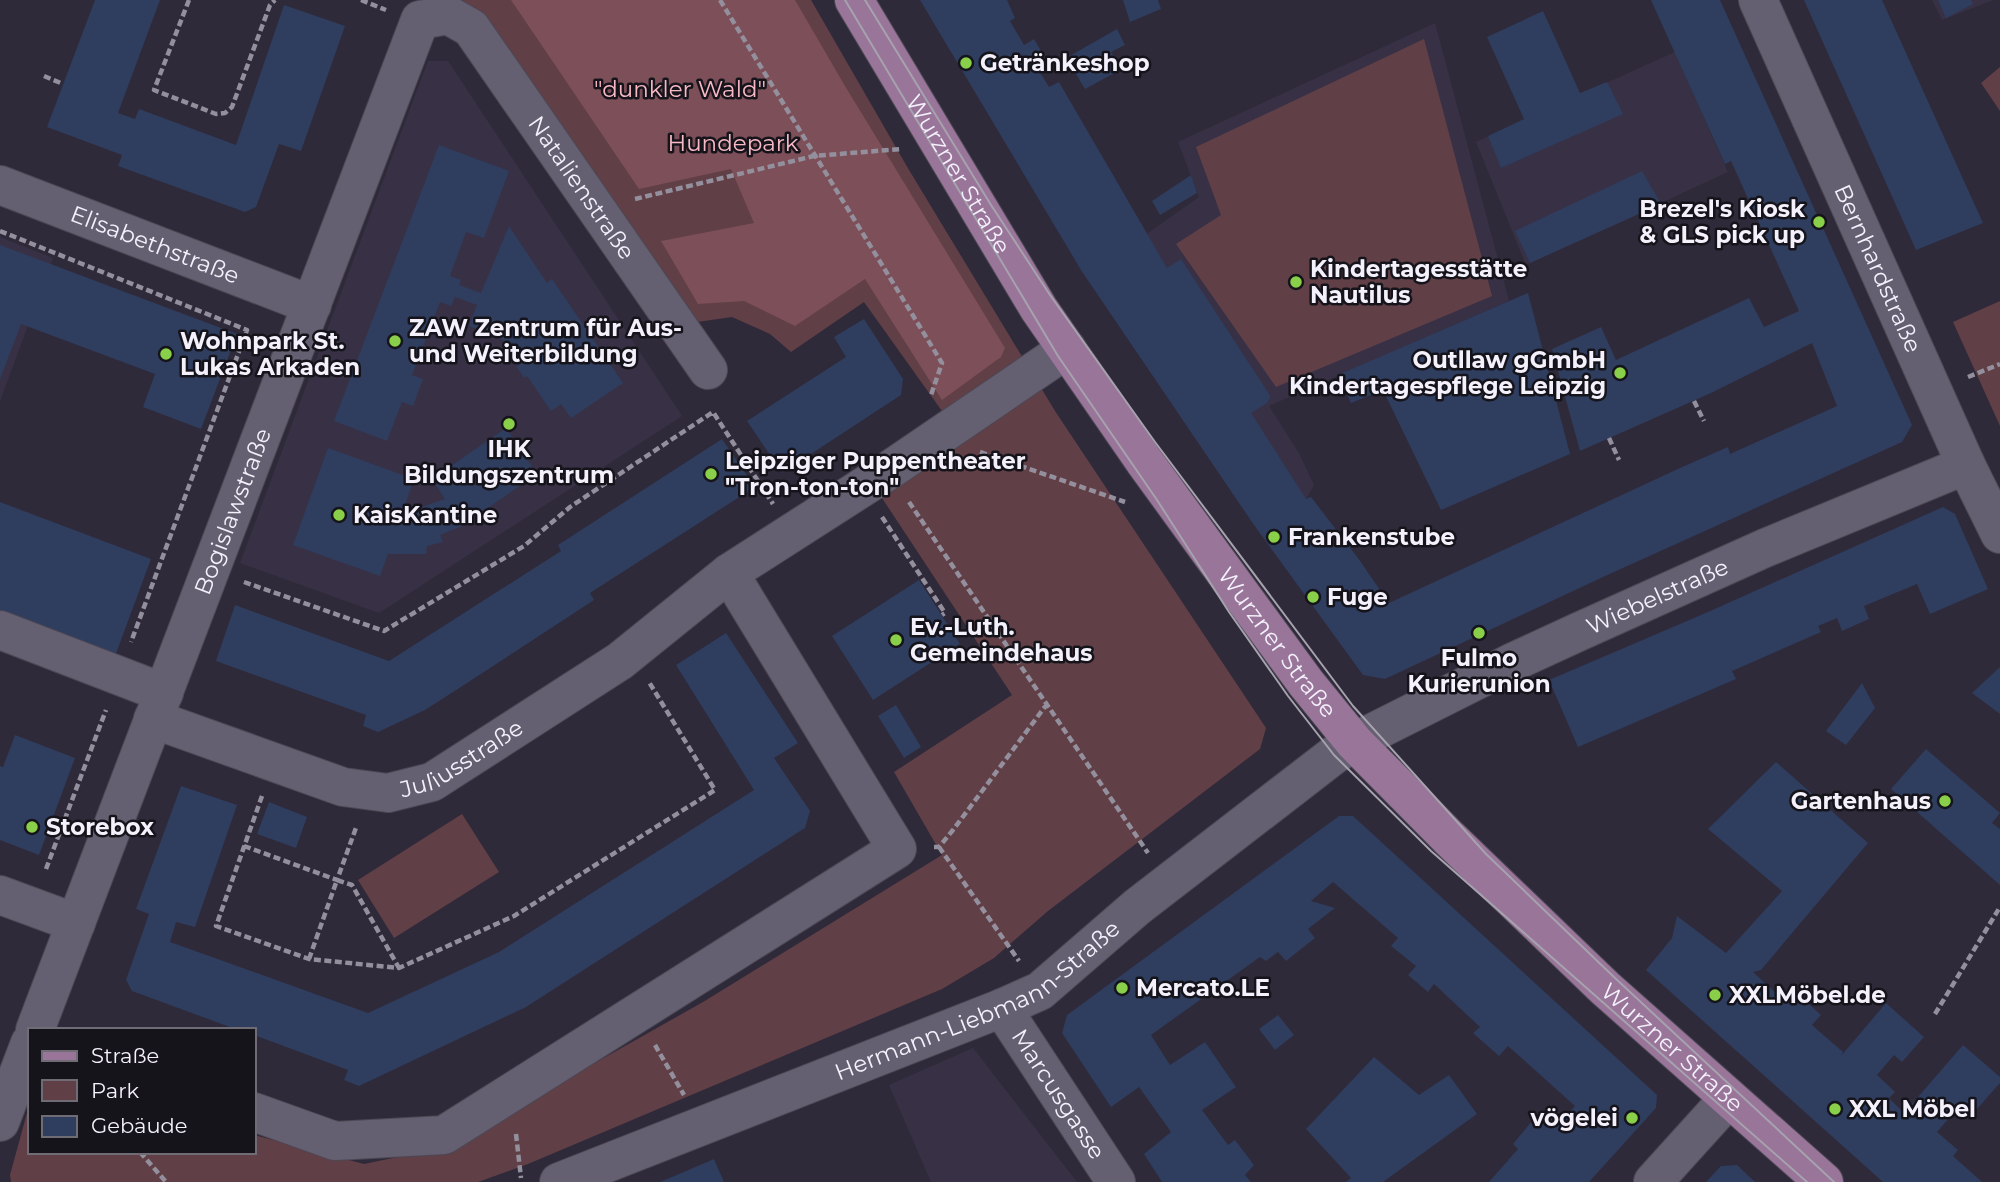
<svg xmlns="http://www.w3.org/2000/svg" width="2000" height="1182" font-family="Montserrat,sans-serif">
<rect width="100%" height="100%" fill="#2f2a39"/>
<path fill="#383146" d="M1932 0H1993L1942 20Z
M1435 23 1509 301 1269 406 1300 455 1314 485 1306 499 1254 525 1081 270 1148 233 1199 197 1178 142Z
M1675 52 1728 172 1526 265 1476 142Z
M428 61H448L682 416 379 613 240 563Z
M0 237 53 258 0 401Z
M973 1048 1077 1182H931L889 1085Z"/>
<path fill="#613f46" d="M461 0H811L909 170 1055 411 1266 728 1260 749 1048 911 994 958 942 989 528 1164 478 1182H11L10 1175 30 1102V1152H254V1135L364 1164 446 1147 703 1002 942 855 894 772 1012 695 880 495 962 439 864 302 791 352 770 334 732 317 690 323Z
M1424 39 1492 296 1276 387 1176 244 1221 215 1196 147Z
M2000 67V111L1981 83Z
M2000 301V426L1953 322Z
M462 814 499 872 394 938 358 880Z"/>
<path fill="#7d4f58" d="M511 0H795L845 86 1005 348 1001 357 942 400 865 279 795 326 744 301 698 304 661 241 754 223 731 169 639 189Z"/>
<path fill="#2f3d5f" d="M95 0H160L118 113 135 119 139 109 236 145 284 5 345 26 301 151 279 144 256 207 245 212 118 166 122 155 47 127Z
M920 0H1007L1015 18 1010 21 1024 45 1034 39 1048 63 1038 69 1049 87 1059 82 1167 268 1181 259 1269 394 1270 398 1267 403 1251 413 1306 499 1311 497 1358 558 1389 603 1680 468 1728 447 1730 454 1837 406 1812 343 1711 393 1580 451 1552 349 1601 327 1616 360 1749 298 1764 327 1799 311 1731 161 1725 164 1651 0H1720L1912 425 1902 442 1603 577 1385 679 1363 675 1254 525 1081 270Z
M1123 0H1158L1161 9 1130 22Z
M1804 0H1882L1983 223 1916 250Z
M1938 0H1971L1973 4 1946 18Z
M1543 11 1580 93 1607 82 1623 114 1501 168 1488 136 1524 119 1487 37Z
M1117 29 1125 45 1111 52 1122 69 1085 89 1066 58Z
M439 145 509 171 484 238 466 232 450 276 461 280 459 285 481 293 509 226 547 283 552 279 623 383 571 418 561 404 551 411 527 376 524 378 516 366 519 365 501 338 469 326 477 305 455 297 451 306 440 302 412 375 423 379 413 406 402 402 387 441 334 421Z
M1642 171 1661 204 1530 263 1515 231Z
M1191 175 1197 193 1160 215 1152 201Z
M0 245 237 334 201 429 143 407 155 374 21 324 0 379Z
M1528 293 1570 454 1441 510 1383 390 1351 403 1338 375Z
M864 319 903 379 901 395 782 473 747 421 846 357 834 337Z
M506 428 537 474 462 526 440 535 443 542 427 546 426 554H388L380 576 293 545 328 448 414 479 404 508H419L445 499 432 479Z
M722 439 755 487 590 593 594 600 464 685 425 710 378 732 363 726 366 715 216 661 235 605 389 661 561 551 558 545Z
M0 502 151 559 114 659 0 616Z
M1943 507 1955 514 1988 589 1930 614 1917 584 1864 606 1869 619 1842 631 1837 618 1818 626 1821 632 1732 671 1736 679 1578 747 1549 680 1708 612Z
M919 580 960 644 873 700 832 636Z
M726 633 798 743 774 758 810 811 805 828 526 1007 359 1086 344 1080 348 1070 254 1035V1030H238L132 991 126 980 149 914 136 909 181 786 237 805 195 927 176 922 170 942 368 1013 499 952 754 790 676 665Z
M2000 667V714L1972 693Z
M1862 683 1875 708 1846 745 1826 731Z
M896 705 921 747 904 758 878 716Z
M15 735 75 758 39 855 0 840V766L3 767Z
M1926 749 2000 813 1992 823 2000 829V885L1891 789Z
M1776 762 1868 843 1761 970 1753 972 1780 997 1790 987 1821 1015 1812 1025 1843 1052 1841 1056 1886 1003 1924 1037 1902 1062 1894 1055 1877 1075 1895 1092 1889 1098 1904 1113 1963 1045 2000 1077V1083L1969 1118 1958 1108 1937 1132 1958 1150 1953 1156 1982 1182H1883L1646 970 1672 938 1677 916 1726 953 1782 891 1708 829Z
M269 802 307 817 296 848 257 834Z
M1339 816H1353L1657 1095 1656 1108 1589 1182H1489L1518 1149 1513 1144 1532 1121 1539 1127 1552 1113 1561 1120 1575 1106 1508 1046 1499 1056 1473 1033 1480 1027 1434 984 1428 992 1408 975 1416 966 1391 946 1398 938 1333 882 1311 901 1335 908 1308 929 1315 938 1286 961 1278 952 1266 961 1260 957 1151 1035 1170 1065 1205 1042 1236 1087 1202 1110 1228 1145 1235 1140 1254 1165 1245 1175 1251 1182H1162L1144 1154 1171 1132 1139 1087 1111 1107 1062 1033 1067 1015Z
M1278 1015 1294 1035 1275 1050 1259 1029Z
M1374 1057 1419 1095 1449 1075 1477 1114 1383 1182H1346L1351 1178 1306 1129Z
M714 1159 724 1182H660L672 1177Z
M1737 1165 1755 1182H1706L1721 1166Z"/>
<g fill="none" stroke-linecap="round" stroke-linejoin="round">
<defs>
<g id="minor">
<path id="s1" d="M1758 0 1966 465 2000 534"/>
<path id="s2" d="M0 185 312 305"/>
<path d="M0 630 164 693"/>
<path id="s3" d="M153 719 343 787 388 793 432 782 620 661 729 573 888 471 1067 349"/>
<path d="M0 895 76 923"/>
<path id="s4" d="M1002 1008 1116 1182"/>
<path id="s5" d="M35 1030 420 20 448 15 471 28 708 370"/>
<path d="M254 1112 335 1141 444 1135 897 849 729 573"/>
<path d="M0 1122 30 1043"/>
<path id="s6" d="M559 1182 1002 1008 1040 991 1137 907 1334 755 1354 742 1511 663 1576 633 1765 548 1966 465"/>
<path d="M1653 1182 1729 1098"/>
</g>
<g id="major">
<path id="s7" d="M854 0 1039 309 1144 461 1213 556 1306 683 1354 742 1449 838 1605 988 1824 1182"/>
</g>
</defs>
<use href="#minor" stroke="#4c4855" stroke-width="40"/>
<use href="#major" stroke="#4c4855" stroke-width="40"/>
<path stroke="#938f9c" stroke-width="4.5" stroke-dasharray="7 3.5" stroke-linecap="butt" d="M189 0 154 90 216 114 225 113 232 107 270 5 275 0
M361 0 386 10
M720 0 942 363 931 395 932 397
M44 76 63 84
M635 199 814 156 901 149
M0 231 247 330 131 642
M1968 377 2000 364
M1694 401 1704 421
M1609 438 1619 460
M980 452 1125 502
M909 502 1148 853
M882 517 945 613 942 615
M244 582 384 631 524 546 570 507 713 412 773 504
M262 796 216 926 309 959 399 968 514 916 715 790 649 682
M244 846 337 880 357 825
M934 847H939L953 830 1047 704
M939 847 1019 961
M46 869 106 710
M309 959 337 880 352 885 399 968
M1935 1014 2000 907
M655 1045 684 1095
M516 1134 521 1178
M140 1152 166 1182"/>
<use href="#minor" stroke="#656071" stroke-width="38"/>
<use href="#major" stroke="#997599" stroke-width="38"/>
<path stroke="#a6a2ae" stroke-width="2" d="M845 0 1058 356 1157 500 1229 612 1288 696 1334 755 1431 851 1807 1182
M865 0 991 205 1050 295 1155 442 1353 706 1486 854 1615 978 1834 1182"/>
</g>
<g fill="#89cf49" stroke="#16141b" stroke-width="2.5">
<circle cx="966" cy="63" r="7"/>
<circle cx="1819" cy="222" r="7"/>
<circle cx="1296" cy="282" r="7"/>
<circle cx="395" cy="341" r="7"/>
<circle cx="166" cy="354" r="7"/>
<circle cx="1620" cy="373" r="7"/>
<circle cx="509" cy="424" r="7"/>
<circle cx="711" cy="474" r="7"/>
<circle cx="339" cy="515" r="7"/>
<circle cx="1274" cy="537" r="7"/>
<circle cx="1313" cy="597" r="7"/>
<circle cx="1479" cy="633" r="7"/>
<circle cx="896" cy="640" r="7"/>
<circle cx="1945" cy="801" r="7"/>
<circle cx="32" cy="827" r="7"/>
<circle cx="1122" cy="988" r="7"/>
<circle cx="1715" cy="995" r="7"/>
<circle cx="1835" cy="1109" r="7"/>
<circle cx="1632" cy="1118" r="7"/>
</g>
<g text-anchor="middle" stroke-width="5" stroke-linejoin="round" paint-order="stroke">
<g font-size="23" font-weight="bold" fill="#f4f1fc" stroke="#16141b" text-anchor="start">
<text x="980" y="71">Getränkeshop</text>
<text x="1805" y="217" text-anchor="end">Brezel's Kiosk<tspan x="1805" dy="26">&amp; GLS pick up</tspan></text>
<text x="1310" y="277">Kindertagesstätte<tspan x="1310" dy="26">Nautilus</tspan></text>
<text x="409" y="336">ZAW Zentrum für Aus-<tspan x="409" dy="26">und Weiterbildung</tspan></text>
<text x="180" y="349">Wohnpark St.<tspan x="180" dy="26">Lukas Arkaden</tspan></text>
<text x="1606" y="368" text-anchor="end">Outllaw gGmbH<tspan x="1606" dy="26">Kindertagespflege Leipzig</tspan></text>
<text x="509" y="457" text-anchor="middle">IHK<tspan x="509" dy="26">Bildungszentrum</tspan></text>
<text x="725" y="469">Leipziger Puppentheater<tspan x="725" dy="26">"Tron-ton-ton"</tspan></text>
<text x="353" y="523">KaisKantine</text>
<text x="1288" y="545">Frankenstube</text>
<text x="1327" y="605">Fuge</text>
<text x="910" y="635">Ev.-Luth.<tspan x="910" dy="26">Gemeindehaus</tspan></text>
<text x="1479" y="666" text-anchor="middle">Fulmo<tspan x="1479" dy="26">Kurierunion</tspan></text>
<text x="1931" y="809" text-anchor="end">Gartenhaus</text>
<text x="46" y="835">Storebox</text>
<text x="1136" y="996">Mercato.LE</text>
<text x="1729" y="1003">XXLMöbel.de</text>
<text x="1849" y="1117">XXL Möbel</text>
<text x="1618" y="1126" text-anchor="end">vögelei</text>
</g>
<g font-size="23" fill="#f8b9c5" stroke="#16141b">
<text x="680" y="97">"dunkler Wald"</text>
<text x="733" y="151">Hundepark</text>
</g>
<g font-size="23" fill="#f4f1fc" stroke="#16141b">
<text dy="8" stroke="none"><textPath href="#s7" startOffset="203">Wurzner Straße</textPath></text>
<text dy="8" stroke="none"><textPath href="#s5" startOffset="1330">Natalienstraße</textPath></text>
<text dy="8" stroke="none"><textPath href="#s2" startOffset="166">Elisabethstraße</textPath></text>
<text dy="8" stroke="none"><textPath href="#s1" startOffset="294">Bernhardstraße</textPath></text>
<text dy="8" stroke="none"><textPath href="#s5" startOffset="555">Bogislawstraße</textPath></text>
<text dy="8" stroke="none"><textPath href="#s6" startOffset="1255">Wiebelstraße</textPath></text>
<text dy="8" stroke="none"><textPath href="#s7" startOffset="770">Wurzner Straße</textPath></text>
<text dy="8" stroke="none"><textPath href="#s3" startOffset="329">Juliusstraße</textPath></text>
<text dy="8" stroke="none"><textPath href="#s6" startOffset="458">Hermann-Liebmann-Straße</textPath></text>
<text dy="8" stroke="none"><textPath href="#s7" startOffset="1337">Wurzner Straße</textPath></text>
<text dy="8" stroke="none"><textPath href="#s4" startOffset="103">Marcusgasse</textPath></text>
</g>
</g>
<rect x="28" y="1028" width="228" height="126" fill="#16141b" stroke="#6f6c75" stroke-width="2"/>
<rect x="42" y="1051" width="35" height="10" fill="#997599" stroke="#6f6c75" stroke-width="2"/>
<text x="91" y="1063" font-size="21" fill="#f4f1fc">Straße</text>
<rect x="42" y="1080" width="35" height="21" fill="#613f46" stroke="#6f6c75" stroke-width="2"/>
<text x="91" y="1098" font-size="21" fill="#f4f1fc">Park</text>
<rect x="42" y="1116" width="35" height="21" fill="#2f3d5f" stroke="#6f6c75" stroke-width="2"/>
<text x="91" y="1133" font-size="21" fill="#f4f1fc">Gebäude</text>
</svg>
